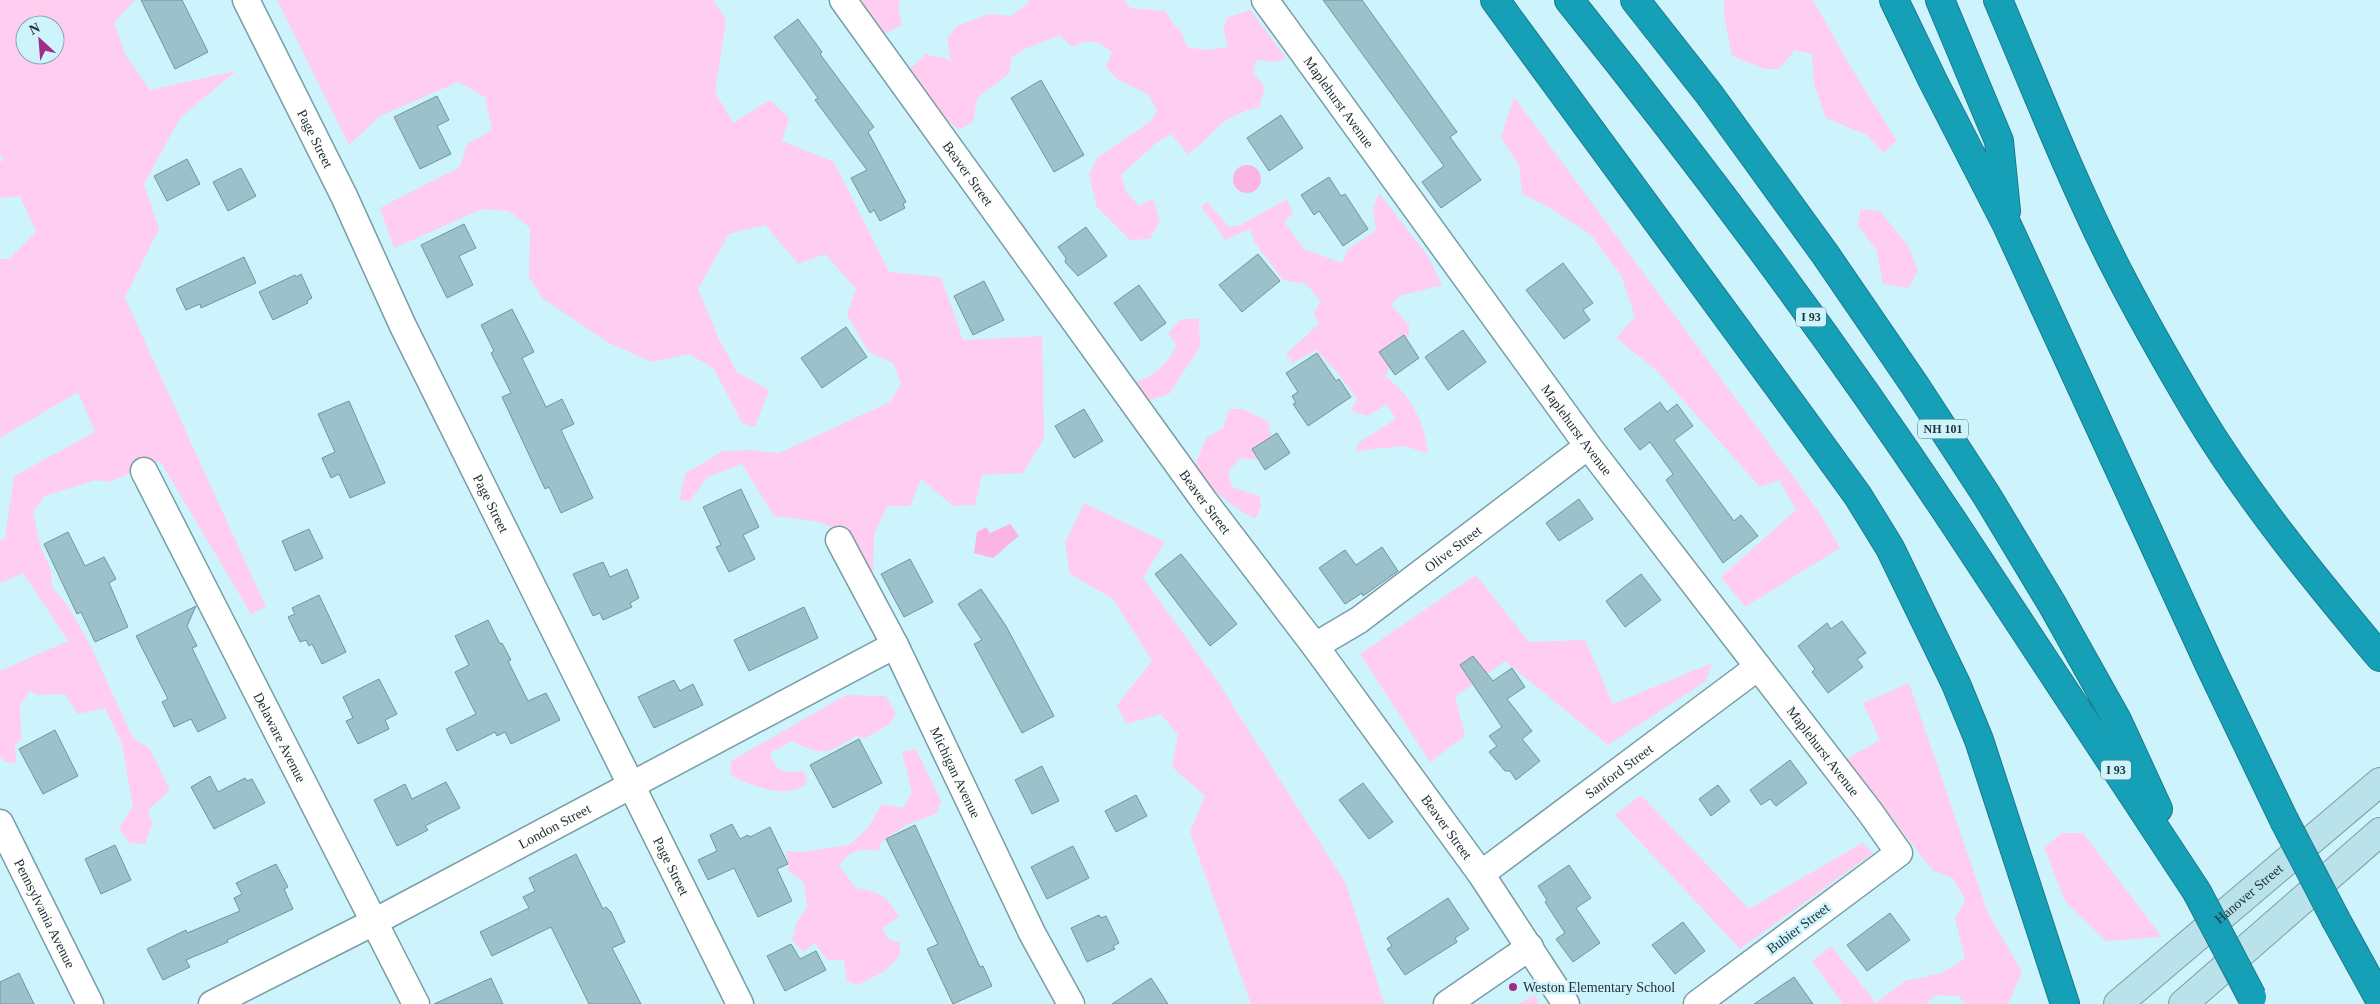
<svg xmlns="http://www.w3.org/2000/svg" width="2380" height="1004" font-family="'Times New Roman',serif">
<rect width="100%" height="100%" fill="#cdf4fd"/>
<path fill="#ffcdef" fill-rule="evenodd" d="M0 0H135L114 23 125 54 150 90 236 71 180 118 144 184 159 229 125 298 266 607 251 614 160 461 109 482 95 480 45 496 33 512 40 544 51 571 52 587 70 609 90 645 133 738 150 749 170 790 148 810 152 823 145 844 129 843 119 828 133 806 122 744 105 708 78 714 65 694 38 695 30 691 20 705 21 740 15 745 16 764 4 761 0 757V671L68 641 23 573 0 583V541L5 538 14 476 95 432 78 392 0 438V259H9L36 232 20 196 0 198V162L4 160 0 155ZM25 25H55V55H25Z
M277 0H713L726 20 715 92 733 123 770 100 789 118 782 141 834 162 889 272 941 277 963 340 1042 336 1044 438 1023 473 982 475 975 505 953 506 921 479 910 506H887L874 535 873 575 840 530 815 521 774 516 742 464 707 477 690 501 680 500 681 489 686 473 723 451 751 450 779 453 890 402 901 384 893 363 869 352 847 315 856 289 825 254 798 264 765 225 729 234 698 289 719 339 737 372 769 390 755 427 742 423 714 369 690 354 652 362 609 343 542 298 529 277 530 228 509 211 482 209 394 248 380 208 460 167 467 144 492 130 485 97 458 82 380 116 349 145Z
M857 0H900L898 9 902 25 884 34Z
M1028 0H1125L1130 8 1165 11 1174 25 1181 31 1187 47 1205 50 1228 47 1223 28 1228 17 1250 10 1286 58 1274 62 1256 60 1253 72 1265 88 1259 107C1246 110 1230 116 1220 125 1209 135 1201 146 1188 154L1171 134 1155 144 1121 175 1126 192 1139 206 1153 199 1160 221 1150 239 1130 240 1097 207 1089 175 1097 158 1151 121 1157 111 1149 95 1117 79 1106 67 1112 52C1098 40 1088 38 1072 47L1060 35 1025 49 1012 57 1009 74 977 98 973 122 959 130 937 111 910 69 925 54 951 60 947 39 957 26 989 14 1011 16 1028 3Z
M1725 0H1813L1850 66 1897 141 1883 153 1867 135 1826 118 1814 84 1812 54 1795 50 1779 69H1765L1732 56C1730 40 1721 13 1725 0Z
M1514 97 1817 509 1840 548 1745 607 1721 577 1796 510 1779 480 1760 487 1657 371 1616 338 1635 317 1621 275 1590 234 1550 208 1522 194 1519 166 1501 137Z
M1379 193 1428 256 1442 285 1399 296 1391 305 1409 325V333L1385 376C1411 395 1424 421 1428 453L1403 446 1356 451 1358 443 1396 419 1387 404 1367 416 1351 411 1357 399 1338 373 1316 350 1293 363 1286 354 1319 324 1314 313 1321 301 1306 284 1283 280 1255 243 1250 229 1225 240 1201 206 1207 202 1229 227 1241 225 1287 199 1293 213 1284 222 1304 249 1342 263 1348 249 1376 230 1373 208Z
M1861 209 1880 211 1909 247 1918 271 1908 288 1883 284 1876 249 1857 225Z
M1181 319H1199L1200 347 1169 394 1143 402 1133 383C1156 375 1165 367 1177 345L1168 333Z
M1229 409H1242L1268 421 1273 446 1268 461 1240 458 1228 472 1232 487 1259 496 1261 507 1255 519C1229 505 1212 490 1194 467L1206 438 1223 428Z
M1084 503 1165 542 1143 578 1216 679 1346 884 1384 1004H1251L1190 832 1205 796 1172 767 1178 735 1161 714 1126 724 1117 705 1152 661 1113 599 1070 574 1065 543Z
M1476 575 1529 642 1585 640 1613 704 1712 663 1706 681 1608 745 1505 661 1455 697 1465 736 1430 762 1360 654Z
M1909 683 1988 913 2022 972 2008 1004H1965L1959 996 1936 995 1926 1004H1843L1812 961 1831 946 1876 1003 1905 981 1942 973 1965 958 1955 919 1965 900 1953 878 1933 871 1847 759 1880 740 1863 703Z
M846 695 886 696 896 714 889 725 863 739 857 736C825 753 826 758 792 741L770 753C775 773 786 773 804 771L807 784C784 800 753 786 730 775L731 761Z
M916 749 941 801 936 814 908 824 881 842 879 851C861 848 849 850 839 866L856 888C879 891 888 897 899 917L882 928 888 939 900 943V955L885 971 858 985 847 981 844 960H827L815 943 803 952 792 940 797 922 807 907 804 883 789 871 786 851 802 852 849 845 867 829 882 804 903 808 912 793 902 752Z
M1641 795 1749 909 1862 843 1873 853 1740 949 1615 815Z
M2062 833H2083L2162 937 2106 941 2065 901 2044 848Z
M1534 995 1540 1004H1518Z"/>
<path fill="#fab5e5" d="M1233 179a14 14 0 1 1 28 0a14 14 0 1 1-28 0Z
M1010 524 1019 536 993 558 974 553 977 532 986 527 990 533Z"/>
<path fill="#9cc1ca" stroke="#71959e" d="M141 0H182L208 52 175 69Z
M1323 0H1362L1457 132 1450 137 1481 180 1441 208 1422 182 1444 166Z
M798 19 822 52 820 54 874 127 868 132 906 202 903 204 905 208 880 221 874 210 870 213 851 178 867 170 815 100 818 98 774 37Z
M1041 80 1084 155 1054 172 1011 98Z
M437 96 449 120 437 126 451 154 420 169 394 117Z
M1281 115 1303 148 1269 171 1247 138Z
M187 159 200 184 167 201 154 176Z
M241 168 256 196 228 211 213 182Z
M1329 177 1341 196 1345 194 1368 229 1343 246 1319 211 1314 215 1301 195Z
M464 224 476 248 459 256 473 285 447 298 421 245Z
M1086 227 1107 256 1078 276 1065 262 1066 258 1058 247Z
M1258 254 1280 281 1242 312 1219 285Z
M244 257 256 283 201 308 200 304 186 310 176 289Z
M1563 263 1593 303 1583 310 1590 320 1564 339 1526 290Z
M301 274 312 298 307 301 308 303 273 320 259 292 295 275 296 277Z
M984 281 1004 320 973 335 954 296Z
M1139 285 1166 323 1141 341 1114 303Z
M512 309 534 352 522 358 546 407 562 399 574 424 561 430 593 498 561 513 549 487 545 489 502 397 511 393 491 353 494 351 481 325Z
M846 327 867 357 822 388 801 358Z
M1463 330 1486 362 1448 390 1425 357Z
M1404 335 1419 358 1395 375 1379 352Z
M1317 353 1336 381 1339 379 1351 397 1308 426 1293 404 1296 403 1292 396 1298 392 1286 373Z
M349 401 385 483 350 498 339 474 331 478 322 458 335 452 318 414Z
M1660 402 1667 412 1677 404 1693 426 1674 440 1734 521 1741 515 1758 536 1723 563 1666 480 1673 474 1650 442 1640 450 1624 429Z
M1084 409 1103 441 1074 458 1055 426Z
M1277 433 1290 453 1265 470 1252 449Z
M741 489 759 527 743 535 755 559 729 572 716 547 721 545 703 507Z
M1579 499 1593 519 1559 541 1546 523Z
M309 529 323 558 295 571 282 541Z
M68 532 85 566 104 557 116 579 109 583 128 627 95 642 81 612 77 614 44 544Z
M1382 547 1398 571 1363 596 1362 593 1345 604 1319 568 1345 550 1356 565Z
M1181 554 1237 624 1210 646 1155 574Z
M910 559 933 602 904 617 881 574Z
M603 562 610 577 627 569 639 598 630 603 632 607 603 620 600 613 593 616 573 574Z
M1641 574 1661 600 1625 627 1606 601Z
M981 589 1006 626 1054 716 1022 733 974 644 982 640 958 604Z
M319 595 346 652 322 664 312 644 309 646 306 640 300 642 288 617 295 614 292 608Z
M196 606 187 626 197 646 192 648 226 718 198 732 191 719 174 727 162 702 168 699 136 636Z
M804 607 818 638 749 671 734 640Z
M488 620 500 644 502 643 511 660 508 661 528 701 546 693 560 720 511 744 505 732 497 736 495 732 457 751 446 729 476 714 455 672 469 665 455 636Z
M1842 621 1866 653 1857 659 1863 667 1828 693 1812 672 1815 669 1798 646 1827 623 1831 629Z
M1473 656 1493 681 1512 668 1525 687 1507 699 1532 731 1522 739 1540 761 1516 780 1510 771H1505L1489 752 1497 746 1489 736 1502 727 1460 665Z
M379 679 397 714 385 720 389 729 358 744 346 721 353 718 343 697Z
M674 680 680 691 693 684 703 705 654 728 638 697Z
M55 730 78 776 43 794 19 749Z
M859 739 882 783 833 808 810 765Z
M1790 760 1807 783 1776 806 1770 799 1761 805 1750 790Z
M1042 766 1059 801 1032 814 1015 780Z
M210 776 218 792 245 778 247 781 252 779 265 803 214 829 191 787Z
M446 782 460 808 425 826 428 830 397 846 374 800 405 784 412 799Z
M1363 783 1393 822 1369 839 1339 800Z
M1718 785 1730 801 1711 816 1699 799Z
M1136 795 1147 816 1116 832 1105 811Z
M732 824 740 839 748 835 750 837 770 827 788 864 777 869 792 901 758 917 734 868 708 880 698 860 717 851 710 835Z
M915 825 980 967 983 966 992 986 953 1004 927 949 938 944 886 839Z
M115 845 131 880 101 894 85 859Z
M1073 846 1089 878 1047 899 1031 867Z
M576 854 603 909 606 907 611 912 625 942 612 948 641 1004H589L551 927 492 956 480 932 529 908 523 897 535 891 529 878Z
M276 864 288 887 284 889 293 909 227 940 228 942 186 960 190 967 163 980 147 949 186 930 187 933 240 911 234 898 242 894 236 883Z
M1569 865 1591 898 1576 908 1600 943 1573 962 1556 939 1565 933 1545 902 1547 900 1538 886Z
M1448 898 1469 929 1455 938 1457 942 1405 975 1387 949 1392 946 1387 938Z
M1890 913 1910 940 1867 971 1847 945Z
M1099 915 1101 918 1106 916 1119 943 1113 946 1115 949 1087 962 1071 928Z
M1683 922 1705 951 1675 974 1652 945Z
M791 944 800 959 816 951 826 970 785 991 767 956Z
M19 973 34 1004H0V982Z
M1794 977 1813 1004H1754Z
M491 978 503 1004H434Z
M1151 978 1168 1004H1112Z"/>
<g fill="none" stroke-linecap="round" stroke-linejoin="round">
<defs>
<g id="minor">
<path id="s1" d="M246 0 344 196 403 326 740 1004"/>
<path id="s2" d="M843 0 1205 502 1315 646 1481 874 1566 1004"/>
<path id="s3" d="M1265 0 1588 446 1870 812 1899 853 1697 1004"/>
<path id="s4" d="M144 471 416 1004"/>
<path id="s5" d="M839 540 895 645 1032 933 1071 1004"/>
<path id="s6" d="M1315 646 1359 620 1588 446"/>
<path id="s7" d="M0 823 90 1004"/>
<path id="s8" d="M1481 874 1758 667"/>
<path id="s9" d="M212 1004 374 922 895 645"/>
<path d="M1447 1004 1530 947"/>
</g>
<g id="secondary">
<path id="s10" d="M2118 1004 2380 782"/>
<path d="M2183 1004 2380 832"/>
</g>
<path id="motorway" d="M1495 0 1800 416 1858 496 1890 548 1956 684 1979 740 2065 1004
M1569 0C1705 169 1836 345 1956 526 2037 647 2116 770 2197 892
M1635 0 1709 94 1825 254 1914 384 1987 496 2052 604 2117 720 2158 809
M1894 0 1933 81 2007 225 2211 668 2284 820
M1940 0 1999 141 2006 211
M1998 0C2035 87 2070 176 2112 260 2138 311 2167 362 2196 411 2249 499 2315 579 2380 657
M2336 920 2380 1000"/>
</defs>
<use href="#minor" stroke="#789da5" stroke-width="29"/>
<use href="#secondary" stroke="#789da5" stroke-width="30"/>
<use href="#motorway" stroke="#1b7a8b" stroke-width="30"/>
<use href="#minor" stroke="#fff" stroke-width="26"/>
<use href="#secondary" stroke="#b9e2ea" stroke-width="28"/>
<use href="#motorway" stroke="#16a0b8" stroke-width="28"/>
<defs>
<path id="motorway-bridge" d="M2284 820 2336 920
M2197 892 2252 997"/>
</defs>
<use href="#motorway-bridge" stroke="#1b7a8b" stroke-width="30" stroke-linecap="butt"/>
<use href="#motorway-bridge" stroke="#16a0b8" stroke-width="28"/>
</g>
<circle fill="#a02c87" stroke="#cdf4fd" stroke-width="2" cx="1513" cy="987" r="5"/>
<g text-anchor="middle" stroke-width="5" stroke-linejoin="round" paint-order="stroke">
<g fill="#cdf4fd" stroke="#576d72" stroke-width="1">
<rect x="1796" y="307.5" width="30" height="19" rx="4"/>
<rect x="1918" y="419.5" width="50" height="19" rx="4"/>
<rect x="2101" y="760.5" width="30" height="19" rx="4"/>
</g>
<g font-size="12" font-weight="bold" fill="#243337">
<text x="1811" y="321">I 93</text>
<text x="1943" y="433">NH 101</text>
<text x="2116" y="774">I 93</text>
</g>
<g font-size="14" fill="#243337" stroke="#cdf4fd">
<text dy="5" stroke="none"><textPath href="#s3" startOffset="126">Maplehurst Avenue</textPath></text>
<text dy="5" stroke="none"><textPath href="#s1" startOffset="155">Page Street</textPath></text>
<text dy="5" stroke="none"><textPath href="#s2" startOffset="214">Beaver Street</textPath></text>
<text dy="5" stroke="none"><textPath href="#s3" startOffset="531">Maplehurst Avenue</textPath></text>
<text dy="5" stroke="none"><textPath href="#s2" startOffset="619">Beaver Street</textPath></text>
<text dy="5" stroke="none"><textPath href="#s1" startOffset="560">Page Street</textPath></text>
<text dy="5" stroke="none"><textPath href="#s6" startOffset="169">Olive Street</textPath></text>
<text dy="5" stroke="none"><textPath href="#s4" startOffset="299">Delaware Avenue</textPath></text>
<text dy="5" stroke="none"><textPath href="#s3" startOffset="936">Maplehurst Avenue</textPath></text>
<text dy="5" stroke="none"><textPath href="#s8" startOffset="172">Sanford Street</textPath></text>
<text dy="5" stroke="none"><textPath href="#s5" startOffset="260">Michigan Avenue</textPath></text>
<text dy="5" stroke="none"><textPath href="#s9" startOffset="386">London Street</textPath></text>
<text dy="5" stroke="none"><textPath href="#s2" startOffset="1024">Beaver Street</textPath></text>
<text dy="5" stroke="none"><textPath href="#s1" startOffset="965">Page Street</textPath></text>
<text dy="5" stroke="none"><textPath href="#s10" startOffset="171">Hanover Street</textPath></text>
<text dy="5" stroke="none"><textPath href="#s7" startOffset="101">Pennsylvania Avenue</textPath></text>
<text transform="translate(1798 928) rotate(-37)" y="5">Bubier Street</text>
</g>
<g font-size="14" fill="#243337" stroke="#cdf4fd" text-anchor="start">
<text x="1523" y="992">Weston Elementary School</text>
</g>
</g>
<g transform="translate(40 40) rotate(334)"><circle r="24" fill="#cdf4fd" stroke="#89a7ae"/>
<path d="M0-4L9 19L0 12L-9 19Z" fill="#a02c87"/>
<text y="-8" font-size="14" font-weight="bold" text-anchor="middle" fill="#243337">N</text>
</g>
</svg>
